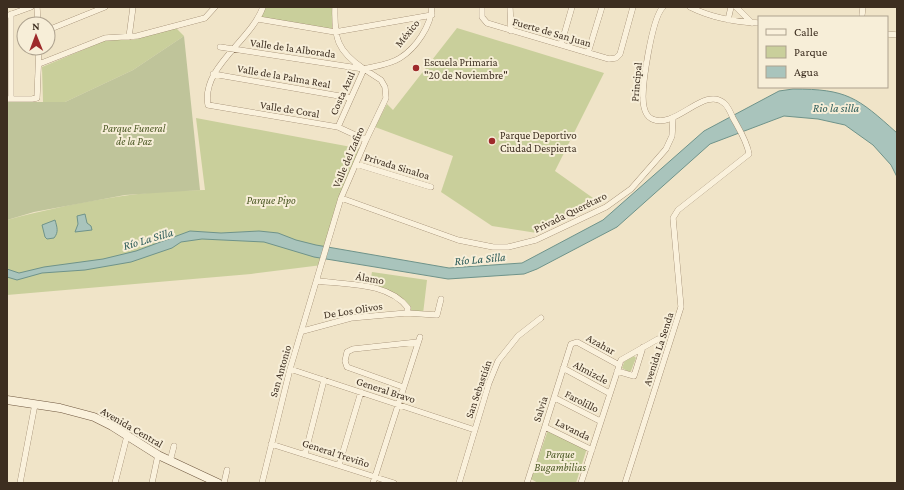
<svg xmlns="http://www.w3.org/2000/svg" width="904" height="490" font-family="'Crimson Pro',serif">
<rect width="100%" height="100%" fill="#f0e4c8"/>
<path fill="#c9cf9b" d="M266 7H332V29L261 17Z
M176 28 184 36 133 70 65 102H43L42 67 109 39 133 40Z
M457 28 604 73 555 171 600 203 537 233 492 226 441 192 453 156 375 127 387 104 393 110Z
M196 118 362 149 340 204 322 265 251 274 7 295V220C71 203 138 190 205 190Z
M372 272 427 280 423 314 407 313 408 308 398 299 369 287Z
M634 356 636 358 631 371 629 372 622 368 625 360Z
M548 430 587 448 576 483H538L531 479Z"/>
<path fill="#bfc49a" d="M184 36 200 190 125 195 34 212 7 220V102H65L133 70Z"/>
<path fill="#a9c4bc" stroke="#6f938a" d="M793 89C847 89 857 97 897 133V177L891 165 873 145 845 125 818 119 784 116 710 144 617 227 537 269 524 274 448 279 314 257 264 242 202 239 181 242 172 248 131 262 85 270 42 273 17 280 7 277V269L19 273 44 267 103 259 136 251 190 231 221 233 259 231 278 233 296 240 316 245 449 268 522 263 603 220 704 131 779 91Z
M85 214 87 223 91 226 92 230 75 232 78 224 77 216Z
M55 220C57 227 59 232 54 238L47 239 45 237 42 225Z"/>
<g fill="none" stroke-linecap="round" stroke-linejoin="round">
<defs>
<path id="minor" d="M37 7 38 24
M263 7C251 41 201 67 208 105L338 127 366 140
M335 7C334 38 337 51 364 69L338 127
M482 7V17L487 23 609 59 616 58 620 54 633 7
M510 7 511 31
M690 7C712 18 734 22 759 23
M736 7 752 23
M11 14V99
M9 15 31 7
M862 15 863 7
M258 19 335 32 432 15
M728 20 731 7
M48 30 105 7
M887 34 897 35
M129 37 133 7
M561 45 572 7
M220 47 364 69 381 80 385 87 386 98 366 140 341 198 290 369 262 483
M588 53 602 7
M39 64 105 38 137 36 205 18 215 7
M364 69C375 66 389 65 400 58 416 48 431 26 432 7
M213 74 351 98
M8 99H32L37 98 39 48
M356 164 431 187
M341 198 458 240 493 247H508L536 240 606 207 631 189 666 149 672 136 673 118
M318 281C348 285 388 282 408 308L407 313
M303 331 351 318 407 313 437 315 441 299
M563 368 609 393
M290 369 475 430
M617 371 634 376 643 347
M403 387 347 367 345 361 347 352 353 349 418 342
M555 398 600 421
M545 427 592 450
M271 444 394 483
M305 454 324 380
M170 461 174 446
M339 465 361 392
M20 483 35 404
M115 483 127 436
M152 483 158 455
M224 483 227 470
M373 483 420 337
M459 483 489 383 498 361 518 336 541 318
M527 483 571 344 577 342 619 365
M581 483 621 360 658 339
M625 483 681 307 673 218 678 210 749 154C747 141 739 129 733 118 731 114 729 108 725 104 705 84 676 130 652 119 648 117 645 112 644 107 640 91 652 18 663 7"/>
<path id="secondary" d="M7 400 60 408 94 417 112 426 158 455 218 483"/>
</defs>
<use href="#minor" stroke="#8d765c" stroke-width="6"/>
<use href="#secondary" stroke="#6f573f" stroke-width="9"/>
<use href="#minor" stroke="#faf1dc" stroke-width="5.5"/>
<use href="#secondary" stroke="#faf1dc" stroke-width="8"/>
</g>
<g fill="#9e2a2b" stroke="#f7eed8" stroke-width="1.5">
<circle cx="416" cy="68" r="4"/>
<circle cx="492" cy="141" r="4"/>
</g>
<g text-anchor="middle" stroke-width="4" stroke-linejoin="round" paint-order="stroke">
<g font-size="11" fill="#3d2e20" stroke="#f7eed8">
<text transform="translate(552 32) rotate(16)" y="4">Fuerte de San Juan</text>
<text transform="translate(407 33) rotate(-51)" y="4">México</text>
<text transform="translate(293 48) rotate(8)" y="4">Valle de la Alborada</text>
<text transform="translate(284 76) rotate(10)" y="4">Valle de la Palma Real</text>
<text transform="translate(636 82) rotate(-85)" y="4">Principal</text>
<text transform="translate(342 93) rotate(-66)" y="4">Costa Azul</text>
<text transform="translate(290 109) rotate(9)" y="4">Valle de Coral</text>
<text transform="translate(348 157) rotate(-67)" y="4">Valle del Zafiro</text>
<text transform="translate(397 166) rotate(17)" y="4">Privada Sinaloa</text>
<text transform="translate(570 212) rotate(-26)" y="4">Privada Querétaro</text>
<text transform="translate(370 278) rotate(10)" y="4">Álamo</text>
<text transform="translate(353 310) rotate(-9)" y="4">De Los Olivos</text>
<text transform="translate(601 344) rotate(29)" y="4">Azahar</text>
<text transform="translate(658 349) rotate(-72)" y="4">Avenida La Senda</text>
<text transform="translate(280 371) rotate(-74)" y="4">San Antonio</text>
<text transform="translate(591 372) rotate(28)" y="4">Almizcle</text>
<text transform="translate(478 389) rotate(-71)" y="4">San Sebastián</text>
<text transform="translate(386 390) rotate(18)" y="4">General Bravo</text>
<text transform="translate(582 401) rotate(27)" y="4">Farolillo</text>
<text transform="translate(540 409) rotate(-72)" y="4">Salvia</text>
<text transform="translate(132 427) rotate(30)" y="4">Avenida Central</text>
<text transform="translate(573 429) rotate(26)" y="4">Lavanda</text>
<text transform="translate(336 453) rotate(18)" y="4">General Treviño</text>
</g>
<g font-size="11" fill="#3d2e20" stroke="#f7eed8" text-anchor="start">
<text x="424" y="66">Escuela Primaria<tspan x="424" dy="13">"20 de Noviembre"</tspan></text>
<text x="500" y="139">Parque Deportivo<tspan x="500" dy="13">Ciudad Despierta</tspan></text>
</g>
<g font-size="11" font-style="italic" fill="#4d5a26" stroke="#f7eed8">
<text x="134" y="132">Parque Funeral<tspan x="134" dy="13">de la Paz</tspan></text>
<text x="271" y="204">Parque Pipo</text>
<text x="560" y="458">Parque<tspan x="560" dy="13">Bugambilias</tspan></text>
</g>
<g font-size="12" font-style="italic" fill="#2f5d5a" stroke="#f7eed8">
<text x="836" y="112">Rio la silla</text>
<text transform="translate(148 239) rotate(-16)" y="4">Río La Silla</text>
<text transform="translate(480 259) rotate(-5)" y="4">Río La Silla</text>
</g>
</g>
<rect width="904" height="490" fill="none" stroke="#3d2e20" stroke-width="16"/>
<rect x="758" y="16" width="130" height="72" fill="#f7eed8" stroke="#ada18e"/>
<rect x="766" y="29" width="20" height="6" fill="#faf1dc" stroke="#ada18e"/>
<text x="794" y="36" font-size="12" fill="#3d2e20">Calle</text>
<rect x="766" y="46" width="20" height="12" fill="#c9cf9b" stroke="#ada18e"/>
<text x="794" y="56" font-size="12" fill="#3d2e20">Parque</text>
<rect x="766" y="66" width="20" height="12" fill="#a9c4bc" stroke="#ada18e"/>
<text x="794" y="76" font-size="12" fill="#3d2e20">Agua</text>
<g transform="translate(36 36) rotate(359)"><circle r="19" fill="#f7eed8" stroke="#ada18e"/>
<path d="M0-3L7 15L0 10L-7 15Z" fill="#9e2a2b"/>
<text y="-6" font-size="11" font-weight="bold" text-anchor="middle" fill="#3d2e20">N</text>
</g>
</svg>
